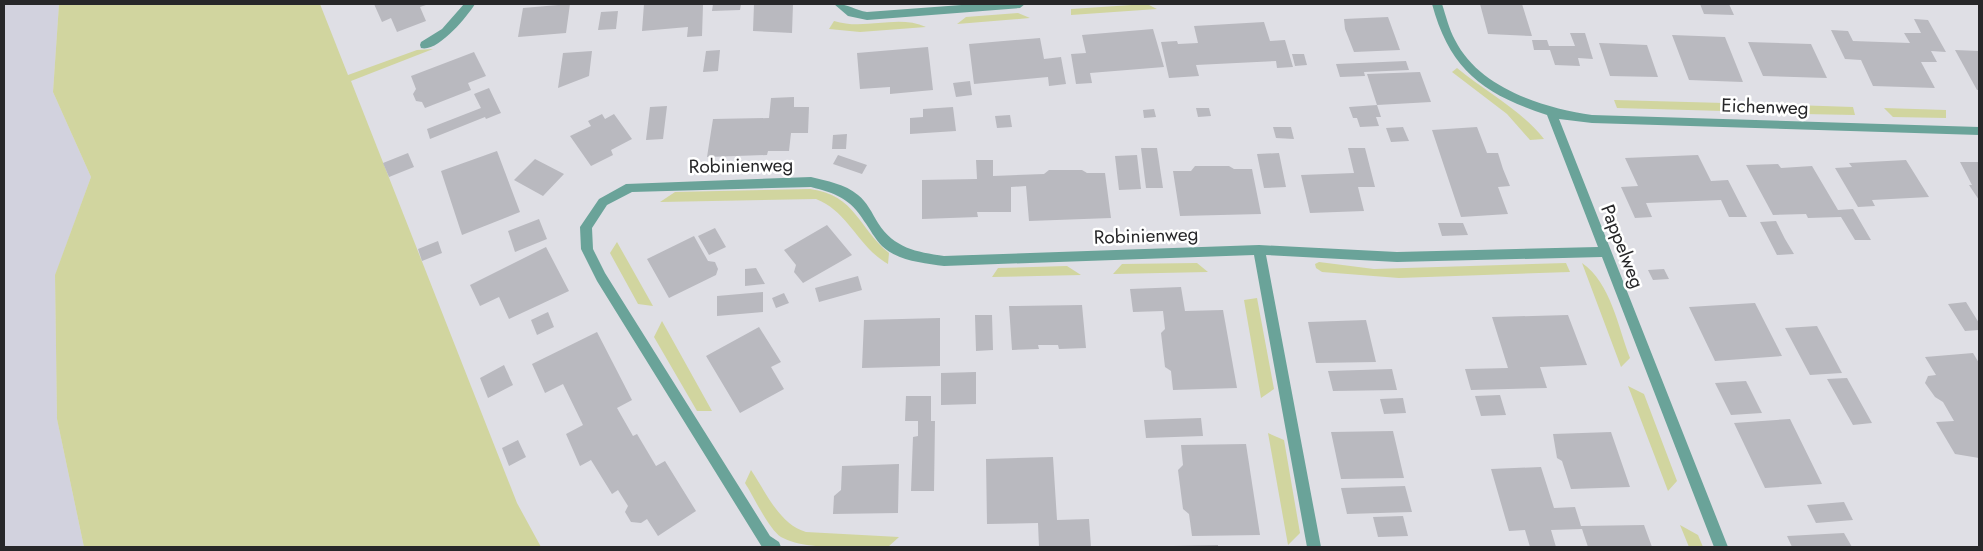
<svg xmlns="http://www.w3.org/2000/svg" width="1983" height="551" font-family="Jost,sans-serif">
<rect width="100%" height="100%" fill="#dfdfe5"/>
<path fill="#d2d2de" d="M4 4H59L53 92 91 177 55 276 57 419 84 547H4Z"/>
<path fill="#d1d59f" d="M59 4H320L348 75 417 50 433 49 351 81 517 503 541 547H84L57 419 55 275 91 177 53 92Z
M1147 4 1157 9 1071 15V9Z
M1018 13 1030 18 957 24 966 17Z
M834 21C865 31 897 14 926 27L860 32 829 29Z
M1457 68C1486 92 1520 109 1544 139L1530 140 1507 114 1452 72Z
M1614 100 1761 104 1759 112 1617 108Z
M1793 105 1853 107 1855 115 1803 114Z
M1884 108 1946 110V118L1893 117Z
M810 189C856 195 858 228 889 253L888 264C858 247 848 211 816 199L660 202 675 192Z
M617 242 653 306 638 304 610 253Z
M1319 262 1374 269 1566 263 1570 272 1399 278 1322 272 1316 268 1315 264Z
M1197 263 1208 272 1113 274 1122 264Z
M1582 263C1611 283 1618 327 1630 358L1621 367Z
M1067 266 1081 275 992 277 998 268Z
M1257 298 1274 389 1261 398 1244 300Z
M662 321 712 411H697L654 337Z
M1628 386 1644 394 1677 481 1668 491Z
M1268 433 1284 440 1300 533 1288 545Z
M751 470C766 492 779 524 806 532L899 537 888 547C858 547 806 551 781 537 768 528 754 497 745 483Z
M1680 525 1698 535 1703 547H1689Z"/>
<path fill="#b9b9bf" d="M374 4H429L420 7 426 21 397 32 391 18 382 22Z
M570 4 566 33 518 37 523 8Z
M644 4 703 5 702 36 687 37 688 27 642 31Z
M713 4H741L740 10 712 11Z
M754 4H793L792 33 753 31Z
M1480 4H1522L1532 36 1488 34Z
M1700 4H1729L1734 15 1704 14Z
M618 11 616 29 598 30 601 12Z
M1388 17 1400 50 1354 52 1345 29 1344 19Z
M1914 19 1928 20 1946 52 1931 51 1937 62H1921L1935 88 1873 86 1861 60 1845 59 1831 30 1848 31 1853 41 1910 43 1904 33H1921Z
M1264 22 1270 41 1285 40 1293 67 1277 68 1276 61 1196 65 1199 76 1169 78 1161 42 1177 41 1178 44 1198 43 1194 26Z
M1153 29 1164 67 1090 73 1092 83 1076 84 1071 54 1086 53 1082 35Z
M1570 33H1585L1593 59 1578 58 1580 66 1555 65 1550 50H1534L1532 40H1547L1549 46H1575Z
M1672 35 1725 37 1743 82 1689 80Z
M1040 38 1044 59 1061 57 1066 84 1049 86 1048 77 974 84 969 44Z
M1748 42 1811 44 1827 78 1763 76Z
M1599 43 1647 45 1658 77 1610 76Z
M928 47 933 90 890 94V87L860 89 857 53Z
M720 50 718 71 703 72 706 51Z
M1955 50 1979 51V90H1977Z
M592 51 589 76 558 88 563 53Z
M474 52 486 76 468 83 471 90 425 108 422 102 416 101 413 94 416 89 411 76Z
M1292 54H1304L1307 65 1295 66Z
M1406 61 1409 70 1364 72 1365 76 1340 77 1336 64Z
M1420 72 1431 102 1377 105 1367 74Z
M970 81 972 95 956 97 953 83Z
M489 88 501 113 486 119 485 117 430 139 427 129 481 108 474 94Z
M794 97V107H809L808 133H791L789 151H768L767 155 707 157 713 119 769 118 771 98Z
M1377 105 1381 117H1376L1379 126 1360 127 1357 118H1353L1349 107Z
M667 106 663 139 646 140 650 107Z
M953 107 956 131 910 134V118L923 117V109Z
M1196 108H1209L1211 116 1198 117Z
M1154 109 1156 117 1144 118 1143 110Z
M602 114 605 119 614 114 632 139 611 150 613 155 591 166 570 136 591 126 588 121Z
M1010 115 1012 127 997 128 995 116Z
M1273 127H1291L1294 139 1276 138Z
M1403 127 1409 141 1391 142 1386 128Z
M1477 127 1487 153H1498L1503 169 1510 186 1498 187 1508 214 1461 217 1432 130Z
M847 134 846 149H832L833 135Z
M1141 148H1157L1163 188H1146Z
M1348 148H1365L1375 187H1358L1364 211 1310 213 1301 175 1354 173Z
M497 151 520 212 462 235 441 171Z
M408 153 414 167 389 177 383 163Z
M1279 153 1286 187 1264 188 1257 154Z
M838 155 867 165 862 174 833 164Z
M1137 155 1141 189 1119 190 1115 156Z
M1698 155 1711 181 1728 180 1747 217H1729L1721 200 1646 203 1652 217 1635 218 1621 187 1638 186 1625 158Z
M535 159 564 174 543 196 514 180Z
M976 160H993V176L1044 174 1049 170H1082L1087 173H1105L1111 218 1029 221 1026 186 1011 187V212H977L978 217 922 219V180L977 179Z
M1906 160 1929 197 1872 200 1875 206 1858 207 1835 168 1852 167 1849 163Z
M1960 162H1979V200L1969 185H1972Z
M1778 164 1781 168 1812 166 1838 210 1853 209 1871 240H1855L1841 217 1808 218 1806 214 1773 215 1746 165Z
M1195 166H1229L1234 169H1252L1261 214 1180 216 1173 171H1191Z
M539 219 547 239 515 252 508 231Z
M1776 221 1785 239 1794 254 1777 255 1760 222Z
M1438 223H1463L1468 235 1442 236Z
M827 225 852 255 803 283 794 272 796 265 784 250Z
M715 228 726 247 709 255 698 236Z
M694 236 708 261 715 262 718 269 716 275 669 298 647 259Z
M438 241 442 253 422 261 418 249Z
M546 247 569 291 509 319 499 297 480 306 470 285Z
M756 268 765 284 745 286V269Z
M1664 269 1669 279 1653 280 1648 270Z
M858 276 862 290 819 302 815 288Z
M1181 287 1185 311 1223 310 1237 388 1173 390 1171 371 1165 367 1161 333 1165 329 1163 311 1133 312 1130 289Z
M763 292V312L717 316V296Z
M784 293 789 303 776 308 772 298Z
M1966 302 1979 323V330L1965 331 1948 304Z
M1755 303 1782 356 1715 361 1689 307Z
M1082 305 1086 348 1059 349 1058 345H1038L1039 349 1012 350 1009 306Z
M548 312 554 327 537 335 531 320Z
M975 315H992L993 350 976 351Z
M1568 315 1587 365 1540 367 1547 388 1471 390 1465 369 1508 368 1492 317Z
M940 318V366L862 368 864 320Z
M1366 320 1376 362 1316 363 1308 322Z
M1817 326 1825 341 1842 373 1810 375 1785 328Z
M759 327 781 362 771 367 784 389 740 413 706 356Z
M597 332 632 400 617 408 633 436 637 434 656 466 665 461 696 511 658 536 647 519 641 523 631 522 625 512 628 506 618 490 612 494 591 460 580 466 566 434 583 425 563 384 545 393 532 364Z
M1973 353 1979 363V458L1955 454 1936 422 1954 421 1943 402 1935 397 1925 383 1928 376 1936 375 1925 357Z
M504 365 513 385 488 398 480 378Z
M1392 369 1397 390 1333 391 1328 371Z
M976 372V404L941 405V373Z
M1847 378 1872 423 1853 425 1827 379Z
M1746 381 1762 413 1731 415 1715 383Z
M1500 395 1506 415 1481 416 1475 396Z
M906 396H931V421H935L934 491H911L913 437 918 436V421H905Z
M1403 398 1406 413 1384 414 1380 399Z
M1201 418 1203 436 1146 438 1144 420Z
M1790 419 1822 484 1765 488 1734 423Z
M1393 431 1404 478 1341 479 1331 432Z
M1611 432 1630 487 1571 489 1562 461 1557 458 1553 434Z
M518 440 526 457 509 466 502 448Z
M1246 444 1260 535 1192 536 1189 514 1183 509 1178 470 1183 465 1181 445Z
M1053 457 1057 520 1089 519 1091 547H1039L1038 523 987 524 986 459Z
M899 464 898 513 833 514 834 496 841 490 842 466Z
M1541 467 1554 508 1575 507 1581 526 1644 525 1652 547H1588L1582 529 1551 530 1556 547H1530L1525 530 1509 531 1491 469Z
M1405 486 1412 512 1347 514 1341 488Z
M1844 502 1853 520 1816 523 1807 505Z
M1403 516 1408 536 1378 537 1373 517Z
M1844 533 1852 547H1792L1787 536Z
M1218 545V547H1173V546Z"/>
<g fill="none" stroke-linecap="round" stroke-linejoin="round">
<path fill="#6aa399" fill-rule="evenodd" d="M464 4H475C467 17 437 53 421 48L420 45 421 42 442 29Z
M834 4C846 3 855 10 867 12L975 4H1025L1020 8 867 20 848 16Z
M1432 4H1442C1446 16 1449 29 1455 40 1479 88 1543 108 1592 115L1979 127V135L1592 123 1559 119 1728 547H1714L1602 257 1397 262 1266 255 1321 547H1307L1254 255 944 266C923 263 898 261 882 246 875 239 870 229 864 221 851 199 835 193 811 187L632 192 607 205 592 228 593 249 605 273 770 536 779 542 781 547H762L597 281 581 249 580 227 599 199 626 184 811 177C827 181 845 184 858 195 867 202 872 213 878 223 894 248 916 252 944 256L1259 245 1397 252 1598 247 1547 115C1483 94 1450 70 1432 4Z"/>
</g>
<g text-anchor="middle" stroke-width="5" stroke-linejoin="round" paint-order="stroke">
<g font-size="19" fill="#272729" stroke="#fff">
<text transform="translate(1765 106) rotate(2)" y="7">Eichenweg</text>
<text transform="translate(741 165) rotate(-1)" y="7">Robinienweg</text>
<text transform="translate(1146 235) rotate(-2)" y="7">Robinienweg</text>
<text transform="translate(1623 246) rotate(69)" y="7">Pappelweg</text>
</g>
</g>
<rect width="1983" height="551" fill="none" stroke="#272729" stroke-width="10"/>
</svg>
